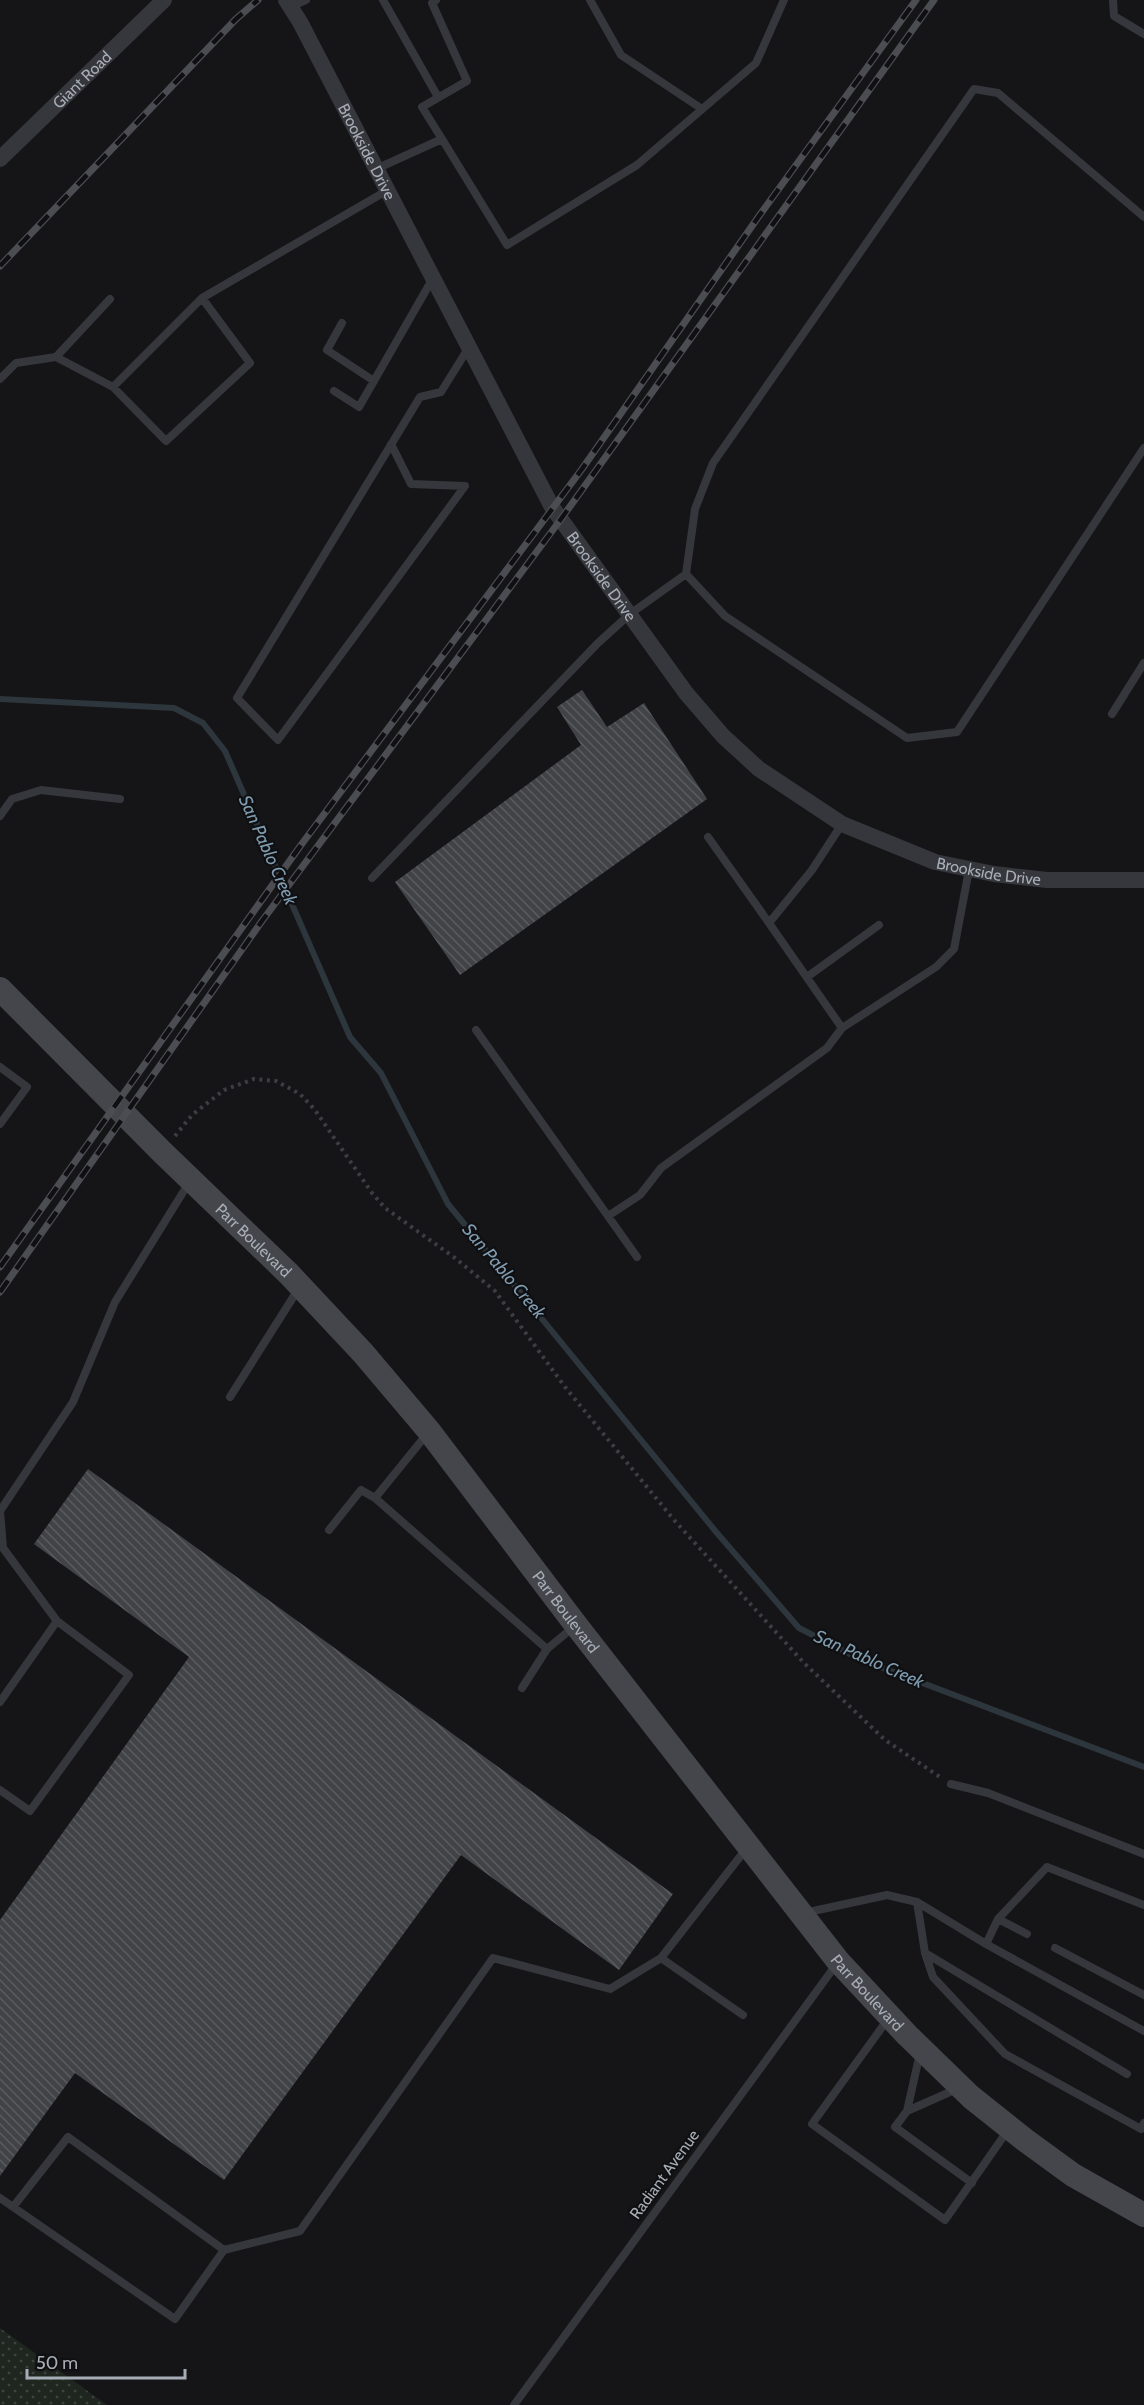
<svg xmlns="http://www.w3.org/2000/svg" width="1144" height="2405" font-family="Cabin,sans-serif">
<defs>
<pattern id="grass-dots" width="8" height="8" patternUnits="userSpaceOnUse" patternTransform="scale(1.5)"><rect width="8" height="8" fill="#1f2620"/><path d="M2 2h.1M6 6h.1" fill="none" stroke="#3d433e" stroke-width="1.8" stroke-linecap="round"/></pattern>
<pattern id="building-back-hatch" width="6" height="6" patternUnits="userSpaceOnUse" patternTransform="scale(1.5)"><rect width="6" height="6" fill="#414347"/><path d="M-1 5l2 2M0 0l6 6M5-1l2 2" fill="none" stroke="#5a5b5f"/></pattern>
</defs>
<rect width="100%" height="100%" fill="#151517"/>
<path fill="url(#grass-dots)" d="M0 2328 107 2405H0Z"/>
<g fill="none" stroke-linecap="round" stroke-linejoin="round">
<path stroke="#2d363c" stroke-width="6" d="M0 699 174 708 203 723 225 751 350 1037 381 1073 448 1204 717 1533 799 1628 862 1660 1144 1767"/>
</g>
<path fill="url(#building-back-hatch)" d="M582 690 607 727 644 703 707 799 460 975 395 882 581 745 557 707Z
M88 1469 673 1894 619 1970 461 1855 224 2180 75 2073 0 2176V1920L189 1657 34 1544Z"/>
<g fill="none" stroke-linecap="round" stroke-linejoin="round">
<path stroke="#3c3e43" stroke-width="4" stroke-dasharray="3 4.5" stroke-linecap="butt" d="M175 1136 192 1115 224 1090 254 1079 276 1081 300 1094 315 1110 372 1193 385 1208 455 1258 495 1291 565 1387 674 1520 804 1663 885 1740 940 1777"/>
<path stroke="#36373c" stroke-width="8" d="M383 0 438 97
M590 0 621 55 702 109
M1113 0 1114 16 1144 34
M291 7 306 0
M442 139 507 245 637 165 756 63 784 0
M376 169 442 139 422 107 467 81 432 3 436 0
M342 323 327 350 374 381
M56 357 110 299
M0 379 16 363 56 357 113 387 202 298 388 190
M113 387 166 441 250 363 202 298
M334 391 359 407 433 278
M391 444 411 484 465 486 278 740 237 698 420 397 441 392 469 347
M686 574 725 616 907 738 957 732 1144 448
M1112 714 1144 663
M0 816 12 799 41 790 120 799
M842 824 812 870 769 923 842 1028 936 967 954 949 969 870
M708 837 769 923
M372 878 598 643 630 614 686 574 695 509 713 463 974 89 998 93 1144 217
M807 977 879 925
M476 1030 637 1257
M0 1067 27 1087 0 1124
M608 1216 640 1195 661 1168 827 1048 842 1028
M230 1397 299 1288
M427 1434 375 1498 547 1649
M329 1530 361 1490 375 1498
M522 1688 547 1649 576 1625
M0 1702 57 1621 3 1548 0 1511 73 1402 115 1302 190 1181
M951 1784 988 1793 1144 1854
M0 1790 30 1811 129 1675 57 1621
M917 1902 925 1953 933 1977 1005 2054 1141 2129 1144 2123
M804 1913 887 1895 917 1902 986 1944 1144 2031
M998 1919 1027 1934
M986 1944 998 1919 1047 1867 1144 1905
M1055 1948 1144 1995
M925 1953 1127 2074
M661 1958 743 2015
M888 2019 812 2124 945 2220 1008 2130
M959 2088 907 2111 895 2127 972 2183
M907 2111 920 2053
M0 2198 175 2319 224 2250 300 2231 493 1958 610 1989 661 1958 746 1849
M13 2207 68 2137 224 2250
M514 2405 838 1962"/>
<g stroke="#36373c" stroke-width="16">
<path id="s1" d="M286 0 300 22 552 507 686 693 723 736 759 769 842 824 935 862 994 874 1047 880H1144"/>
<path id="s2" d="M0 159 164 0"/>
</g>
<path stroke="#44464b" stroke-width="24" id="s3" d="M0 989 162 1152 289 1274 363 1353 429 1431 576 1625 838 1961 907 2035 971 2097 1025 2140 1073 2175 1144 2215"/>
<defs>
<path id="rail" d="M0 266 236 19 258 0
M0 1267 301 845 582 469 759 216 916 0
M0 1292 262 921 561 519 934 0"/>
</defs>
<use href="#rail" stroke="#4b4d52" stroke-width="7"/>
<use href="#rail" stroke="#101012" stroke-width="4.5" stroke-dasharray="14" stroke-linecap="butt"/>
</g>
<g text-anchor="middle" stroke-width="4.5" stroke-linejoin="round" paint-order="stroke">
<g font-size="16" fill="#a7adb6" stroke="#101012">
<text dy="6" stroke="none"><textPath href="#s2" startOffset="114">Giant Road</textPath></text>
<text dy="6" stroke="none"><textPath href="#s1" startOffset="172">Brookside Drive</textPath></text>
<text dy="6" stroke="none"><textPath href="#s1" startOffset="658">Brookside Drive</textPath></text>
<text dy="6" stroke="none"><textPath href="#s1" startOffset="1162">Brookside Drive</textPath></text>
<text dy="6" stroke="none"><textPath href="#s3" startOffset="357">Parr Boulevard</textPath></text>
<text dy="6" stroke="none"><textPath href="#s3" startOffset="843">Parr Boulevard</textPath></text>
<text dy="6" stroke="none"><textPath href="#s3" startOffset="1329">Parr Boulevard</textPath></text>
<text transform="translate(664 2174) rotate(-54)" y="6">Radiant Avenue</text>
</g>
<g font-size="18" font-style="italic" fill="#7f9cb1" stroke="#101012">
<text transform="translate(268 850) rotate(66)" y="6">San Pablo Creek</text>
<text transform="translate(504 1271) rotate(50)" y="6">San Pablo Creek</text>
<text transform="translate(869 1659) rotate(24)" y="6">San Pablo Creek</text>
</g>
</g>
<path d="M27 2369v9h158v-9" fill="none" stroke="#a7adb6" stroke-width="3"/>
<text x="36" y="2369" font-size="18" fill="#a7adb6" stroke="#101012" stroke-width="4.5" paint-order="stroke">50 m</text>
</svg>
